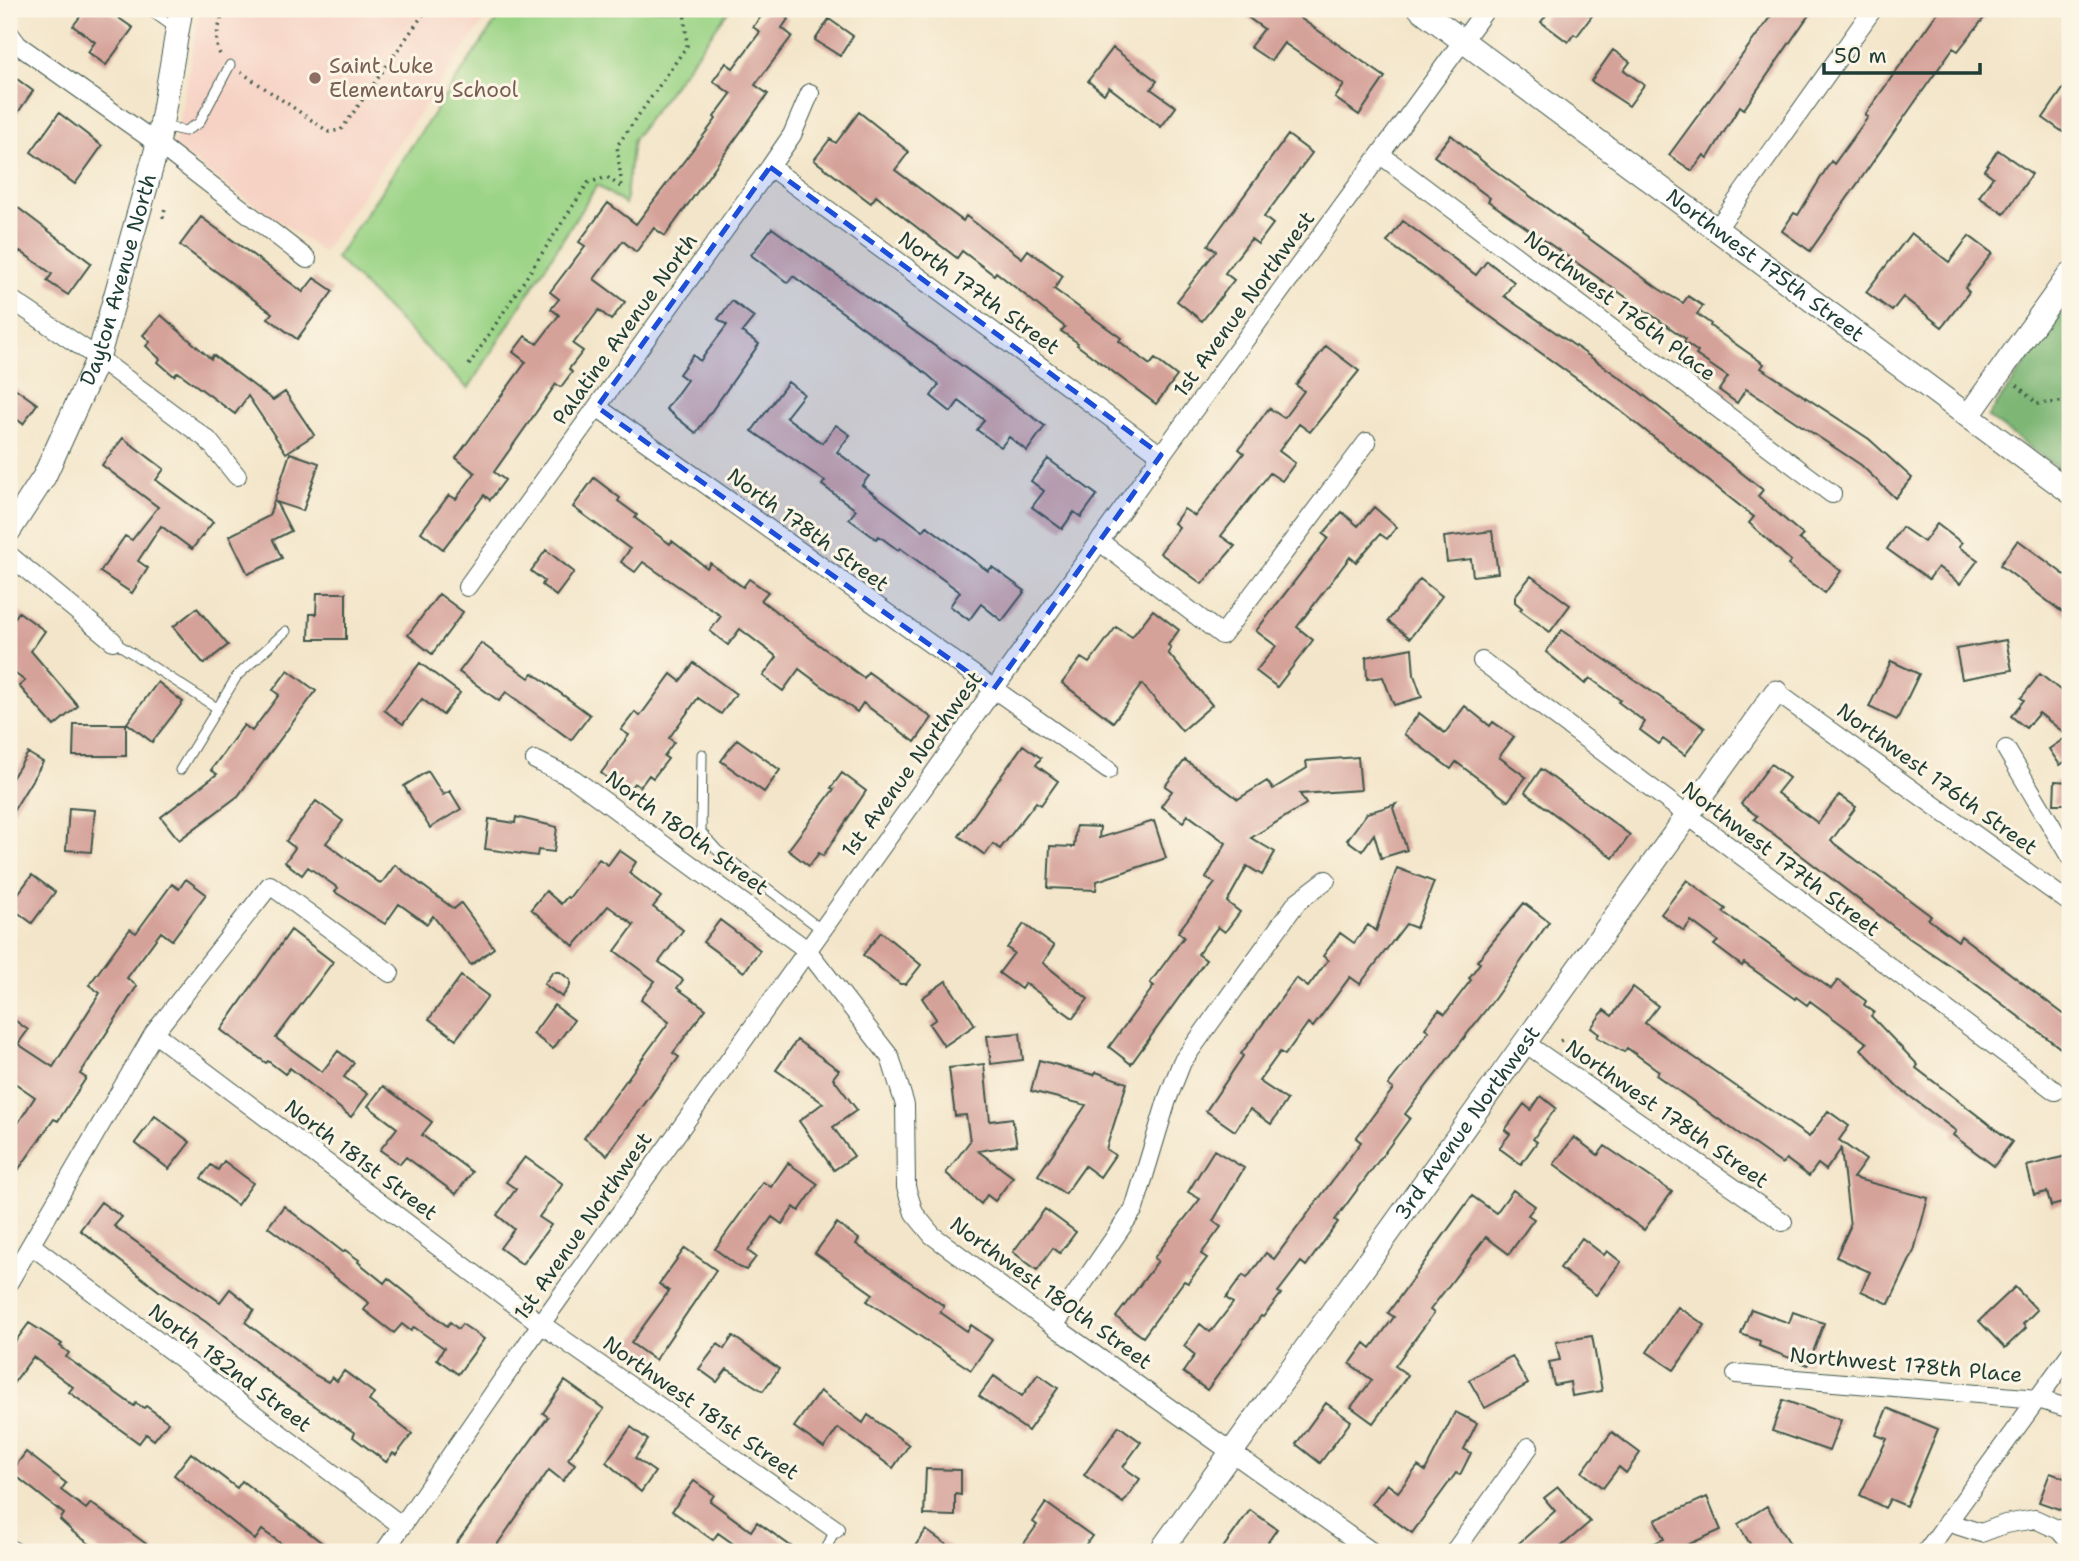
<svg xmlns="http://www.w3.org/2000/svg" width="2079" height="1561" font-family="'Shantell Sans',sans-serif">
<rect width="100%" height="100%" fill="#fcf5e5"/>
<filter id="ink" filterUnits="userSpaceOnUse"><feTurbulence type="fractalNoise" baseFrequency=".0143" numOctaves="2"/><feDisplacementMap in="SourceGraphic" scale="14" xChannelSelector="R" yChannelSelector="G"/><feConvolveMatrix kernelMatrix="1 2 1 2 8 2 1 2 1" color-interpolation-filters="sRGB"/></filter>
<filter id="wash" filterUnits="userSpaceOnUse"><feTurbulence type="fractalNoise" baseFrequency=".00686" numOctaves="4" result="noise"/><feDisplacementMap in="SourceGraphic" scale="28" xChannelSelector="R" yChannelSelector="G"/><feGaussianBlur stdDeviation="1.57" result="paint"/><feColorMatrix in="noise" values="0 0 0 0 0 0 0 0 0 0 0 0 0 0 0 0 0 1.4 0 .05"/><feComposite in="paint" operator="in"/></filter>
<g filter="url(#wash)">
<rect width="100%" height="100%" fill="#f3e5c9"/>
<path fill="#f6d2c4" d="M200 9H492L323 252 174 148Z"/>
<path fill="#9cd487" stroke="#5e885e" stroke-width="2" d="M504 9H730L633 140 625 204 597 185 468 389 336 258Z"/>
<path fill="#7db674" stroke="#4e7a54" stroke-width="2" d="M2070 301V477L1988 417Z"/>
<g id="blocks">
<path fill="#d5a29a" d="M86 9H106L133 28 106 65 88 52 95 42 73 26Z
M767 9H774L788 19 782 28 792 36 755 85 768 94 665 236 654 228 636 252 623 241 594 279 625 302 611 320 599 310 573 344 583 351 569 369 572 372 561 387 556 384 494 472 505 480 490 500 484 495 443 549 421 532 449 495 456 499 475 473 456 458 526 362 513 352 525 336 537 344 559 315 551 309 559 299 550 292 585 246 579 242 608 203 636 224 716 119 714 117 731 94 713 81 726 63 733 68 760 32 753 27Z
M1236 9H1287L1385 77 1359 115 1335 98 1344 85 1284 43 1271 61 1250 47 1264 29Z
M1551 9H1597L1577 36 1574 34 1568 42 1541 22Z
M1776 9H1813L1744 109 1740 106 1708 158 1704 155 1692 171 1669 155Z
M1940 9H1991L1958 51 1953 48 1810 251 1782 231 1794 213 1798 215 1831 161 1834 164 1855 135 1868 117 1865 115Z
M829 19 853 36 840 56 815 40Z
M1113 48 1157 81 1151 89 1176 107 1161 127 1109 87 1104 94 1088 81Z
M1613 50 1630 62 1624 70 1644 85 1629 106 1591 81Z
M9 73 33 91 9 125Z
M2070 79V137L2043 118Z
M859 112 909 152 895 170 963 221 966 216 1022 258 1028 250 1063 276 1054 289 1121 338 1119 341 1150 365 1155 359 1177 376 1156 404 1077 345 1078 343 1061 331 1065 327 996 272 994 275 962 251 957 258 876 196 871 203 814 160 830 139 836 143Z
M59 113 102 146 75 184 31 152Z
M1288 135 1312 153 1264 217 1273 224 1258 244 1251 239 1225 273 1234 280 1202 321 1177 301 1216 251 1208 245Z
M1451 135 1487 165 1659 289 1683 303 1688 296 1703 306 1697 314 1711 324 1710 326 1764 364 1761 368 1869 439 1912 478 1895 498 1861 465 1746 389 1737 403 1719 390 1728 377 1696 355 1698 352 1684 342 1686 339 1488 201 1490 198 1434 156Z
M1998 150 2032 174 2004 214 1979 197 1993 177 1984 170Z
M9 201 91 263 68 295 47 281 52 274 20 251 9 266Z
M201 217 303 292 314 278 333 291 297 339 268 318 272 313 180 245Z
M1403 221 1476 275 1487 261 1514 282 1504 296 1636 389 1763 490 1758 496 1803 535 1799 539 1841 571 1825 593 1788 565 1791 561 1749 523 1754 517 1613 405 1387 242Z
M772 228 1045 426 1027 451 1009 437 1001 447 977 430 984 420 959 401 951 412 931 396 939 385 928 375 793 276 788 283 751 255Z
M1911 233 1949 262 1969 236 1992 253 1965 288 1969 292 1942 327 1903 297 1892 311 1866 292Z
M732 301 754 317 742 332 759 344 696 433 666 409 687 380 679 374 693 355 700 361 727 325 718 319Z
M161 315 211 359 213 355 273 400 285 392 314 435 286 453 248 396 235 414 178 372 174 376 158 362 160 359 146 346 150 342 143 335Z
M1326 346 1359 371 1310 432 1299 424 1279 451 1295 463 1282 481 1270 473 1221 536 1235 546 1202 584 1160 553 1179 527 1174 523 1184 509 1195 516 1244 453 1239 449 1269 408 1284 418 1304 391 1296 385Z
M788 382 804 394 786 417 822 443 836 425 850 435 837 452 869 476 862 485 923 531 927 526 988 571 992 567 1025 591 1002 621 981 604 969 620 950 606 960 592 900 548 898 550 879 536 876 539 849 519 856 510 822 485 825 481 752 431Z
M9 384 37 404 23 424 9 413Z
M123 438 164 469 156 480 213 522 192 549 161 526 138 561 148 568 132 593 100 572 125 536 132 540 158 507 102 465Z
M290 453 319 463 303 511 276 502 291 531 273 540 282 558 248 574 229 536 269 516Z
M1048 459 1097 495 1081 517 1074 512 1062 529 1032 507 1044 491 1031 481Z
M594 478 620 498 618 501 637 515 635 518 670 544 672 541 707 568 710 563 743 587 749 579 768 592 761 600 818 644 864 678 868 672 932 718 915 742 863 703 857 712 799 669 783 691 763 676 777 657 740 629 728 645 710 631 721 616 643 562 635 572 621 562 630 549 573 507Z
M1374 507 1397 527 1387 539 1380 534 1356 562 1350 557 1297 627 1313 640 1277 687 1256 671 1276 646 1256 631 1328 538 1323 534 1342 512 1358 526Z
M1937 524 1962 543 1959 547 1978 560 1960 584 1938 567 1929 579 1887 549 1902 527 1924 542Z
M1492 531 1498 573 1473 576 1471 559 1447 562 1444 537Z
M2018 540 2070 579V618L2000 565Z
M546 550 574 572 556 596 542 585 544 581 531 571Z
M1531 576 1570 605 1550 632 1520 610 1522 608 1515 602V596Z
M1420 579 1442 596 1410 638 1388 621Z
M317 593H346V639H309L310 614H316Z
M439 594 463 612 432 654 408 635Z
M197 608 228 645 204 664 173 627Z
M1153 610 1179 630 1168 645 1171 648 1168 653 1212 705 1182 731 1142 684 1113 722 1062 683 1081 658 1089 663 1116 627 1132 637Z
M19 612 45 631 31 651 78 706 54 726 19 686 25 681 9 669V626Z
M1562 630 1705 728 1685 755 1663 739 1659 744 1640 730 1645 722 1618 702 1620 700 1590 678 1585 684 1546 652Z
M2006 640 2012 670 1962 679 1956 649Z
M481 643 529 678 533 673 590 715 571 740 506 692 499 701 459 672Z
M1412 648 1414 675 1422 697 1394 705 1383 677 1367 679 1366 657Z
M1891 661 1919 674 1897 720 1869 707Z
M420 663 460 693 443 715 422 699 403 724 384 710Z
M694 663 736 694 721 714 698 698 669 738 674 742 664 756 668 759 653 778 649 775 640 787 634 783 627 793 601 773 629 735 621 730 635 712 640 716 671 674 680 681Z
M288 670 316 691 238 796 179 840 161 817 217 774 211 770 244 725 252 731 279 695 273 690Z
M2040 674 2070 698V758L2060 765 2049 749 2068 736 2039 713 2026 728 2011 716 2024 700 2021 698Z
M158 682 183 702 152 742 127 723Z
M1465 706 1490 726 1493 722 1514 737 1499 757 1526 777 1508 801 1456 762 1451 769 1404 734 1419 713 1445 733Z
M74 724H126V756H73Z
M737 739 780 770 764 792 721 761Z
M1023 745 1041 758 1036 765 1058 781 1041 805 1036 802 1000 849 993 844 985 855 959 836Z
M28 753 43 762 9 818V783Z
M1358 757 1361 790 1300 794 1306 804 1251 838 1275 852 1262 875 1247 866 1227 902 1240 912 1225 932 1218 927 1198 954 1206 960 1131 1064 1109 1047 1154 986 1150 983 1184 937 1178 932 1215 883 1206 878 1226 843 1188 815 1183 822 1161 806 1172 791 1165 786 1185 760 1238 799 1267 781 1273 789 1307 768 1306 761Z
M1771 764 1789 778 1777 793 1818 823 1839 795 1856 807 1831 841 1931 916 1928 919 1958 941 1961 936 2070 1019V1039L2063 1050 1961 973 1906 936 1754 819 1757 816 1741 804Z
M1541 769 1630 835 1613 858 1525 792Z
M428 771 443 795 450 791 461 809 430 828 404 786Z
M842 773 866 791 823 856 819 853 809 866 788 850 834 789 831 788Z
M2055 781 2070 782V804H2054Z
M316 801 343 821 326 843 381 884 395 865 454 909 461 903 494 948 471 965 433 916 427 924 399 904 385 924 335 892 338 888 308 867 302 875 285 862 295 848 286 841Z
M1396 804 1393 808 1407 850 1381 858 1374 834 1362 851 1347 840 1367 813Z
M69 808 95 810 91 852 66 850Z
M516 817 557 827 554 852 538 850 537 856 485 849 489 819 515 823Z
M1154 821 1166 858 1097 881 1096 890 1048 888 1050 846 1074 847 1076 826 1100 827 1099 838Z
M619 850 636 862 629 873 661 897 653 907 683 930 659 962 683 980 677 988 706 1009 673 1053 679 1057 607 1155 584 1138 669 1022 641 1000 655 981 615 951 634 925 608 906 574 946 531 909 546 891 561 904 567 897 569 898 599 859 608 865Z
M1397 868 1434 882 1416 928 1406 924 1360 984 1350 977 1313 1027 1308 1023 1285 1055 1280 1052 1259 1081 1287 1100 1271 1124 1250 1109 1235 1131 1206 1111 1243 1056 1241 1054 1296 978 1308 987 1328 960 1323 956 1340 933 1354 943 1368 925 1376 931Z
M32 875 55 892 32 923 9 906Z
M186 879 206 894 172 940 161 932 127 978 137 986 80 1074 86 1078 58 1121 54 1119 9 1183V1137L35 1097 9 1079V1016L28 1030 18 1044 53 1067 100 993 89 985 130 929 136 933 172 884 179 889Z
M1687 880 1726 909 1723 912 1831 989 1838 980 1866 1001 1864 1005 1874 1012 1871 1016 1918 1065 1916 1068 2012 1142 1994 1166 1953 1135 1956 1131 1899 1088 1861 1049 1867 1043 1810 1001 1807 1005 1796 997 1795 999 1744 963 1742 966 1714 945 1718 941 1691 921 1684 931 1661 914Z
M1524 903 1549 922 1495 998 1405 1114 1410 1118 1335 1220 1338 1222 1306 1266 1301 1262 1278 1292 1281 1294 1263 1317 1261 1316 1207 1390 1183 1372 1195 1355 1184 1346 1200 1324 1210 1332 1213 1329 1233 1303 1226 1298 1243 1275 1247 1278 1266 1253 1274 1259 1361 1142 1356 1138 1393 1089 1388 1085 1429 1031 1425 1028 1439 1010 1445 1014 1471 980 1469 978 1480 963 1477 961Z
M720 920 760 950 744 972 703 942Z
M1024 924 1054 946 1043 963 1088 999 1073 1018 1025 983 1021 989 999 973 1014 953 1007 948Z
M291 930 333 962 276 1038 322 1072 338 1051 354 1063 344 1077 368 1094 351 1117 290 1068 285 1074 268 1061 266 1063 221 1030Z
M881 932 921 965 906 984H900L863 955Z
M553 972H560L570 980V986L562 997 544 984Z
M461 976 488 996 456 1039 429 1019Z
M946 981 975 1025 944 1046 929 1024 936 1019 922 998Z
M1633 987 1658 1006 1645 1023 1809 1137 1828 1111 1849 1126 1839 1140 1866 1160 1853 1178 1928 1198 1914 1251 1889 1304 1861 1291 1870 1272 1836 1257 1850 1227 1841 1149 1826 1170 1818 1164 1809 1176 1786 1159 1782 1164 1656 1075 1659 1071 1627 1048 1624 1052 1597 1037 1599 1034 1591 1028 1604 1010 1612 1016Z
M554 1005 574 1020 553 1049 533 1034Z
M1020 1033 1023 1060 991 1064 987 1036Z
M797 1040 839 1070 833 1078 857 1110 833 1127 854 1156 834 1170 799 1121 823 1103 776 1070Z
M1039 1060 1094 1075 1096 1072 1127 1083 1106 1149 1115 1155 1100 1177 1085 1166 1065 1194 1038 1175 1086 1105 1031 1091Z
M984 1064 990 1121 1012 1118 1017 1145 978 1151 1013 1177 995 1201 987 1195 981 1204 946 1173 970 1141 966 1115 955 1116 949 1068Z
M383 1086 432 1122 422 1135 472 1172 456 1194 406 1157 400 1164 380 1150 397 1128 368 1106Z
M1541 1096 1556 1108 1533 1139 1537 1142 1521 1164 1499 1148 1510 1134 1505 1130 1524 1104 1531 1110Z
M155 1116 190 1142 169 1169 135 1143Z
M1574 1137 1598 1155 1605 1146 1672 1192 1644 1230 1554 1164Z
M1214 1150 1244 1168 1213 1221 1221 1227 1201 1254 1207 1258 1188 1283 1184 1281 1143 1337 1116 1317 1158 1261 1154 1258 1200 1199 1188 1192Z
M2070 1155V1201L2051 1206 2047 1192 2034 1195 2027 1166Z
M525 1157 563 1184 539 1217 551 1225 522 1264 500 1248 514 1229 497 1215 516 1189 506 1182Z
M224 1161 253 1183 237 1205 201 1178 211 1165 218 1170Z
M788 1163 818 1184 799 1211 794 1207 782 1224 772 1217 748 1251 756 1257 746 1270 739 1267 715 1249 763 1182 771 1187Z
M1513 1190 1535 1206 1528 1215 1534 1219 1509 1254 1486 1237 1430 1310 1434 1313 1395 1366 1408 1375 1373 1423 1351 1407 1372 1380 1350 1364 1365 1343 1371 1348 1394 1317 1388 1313 1472 1196 1496 1213Z
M101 1202 122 1217 114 1226 220 1302 230 1289 244 1300 254 1310 245 1322 315 1375 328 1382 332 1377 337 1381 344 1371 374 1393 369 1401 412 1434 396 1455 393 1453 386 1462 353 1437 355 1433 287 1387 206 1322 159 1291 80 1230Z
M284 1206 343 1252 345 1250 359 1260 358 1262 384 1283 388 1278 447 1326 450 1322 458 1329 462 1324 484 1339 458 1374 437 1359 444 1348 414 1327 411 1331 402 1324 394 1333 364 1310 369 1303 268 1227Z
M1045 1209 1076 1232 1060 1253 1053 1248 1037 1270 1013 1252Z
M837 1223 859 1239 856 1244 944 1306 940 1312 967 1331 971 1325 992 1340 971 1370 867 1301 873 1294 815 1253Z
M1582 1238 1604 1255 1607 1251 1621 1262 1596 1295 1560 1268Z
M685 1248 716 1270 655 1360 631 1343 669 1291 659 1284Z
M2015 1287 2037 1310 2023 1324 2026 1328 2005 1348 1979 1321Z
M1678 1307 1705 1325 1674 1370 1647 1352Z
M1751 1309 1789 1323 1793 1312 1824 1323 1808 1365 1759 1346 1760 1341 1741 1334Z
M29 1323 62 1344 60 1346 69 1353 66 1357 98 1380 134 1406 136 1403 144 1408 146 1406 168 1422 154 1440 146 1434 139 1443 69 1392 73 1387 33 1357 9 1389V1350Z
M733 1336 779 1369 763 1391 727 1369 717 1382 699 1369 718 1344 724 1349Z
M1592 1336 1602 1391 1572 1396 1570 1382 1554 1385 1549 1362 1560 1360 1556 1342Z
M1512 1356 1528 1384 1485 1408 1469 1380Z
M1038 1374 1058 1388 1028 1431 979 1396 994 1376 1022 1396Z
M565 1381 604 1409 568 1459 575 1464 563 1481 549 1470 492 1552H450L548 1417 543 1413Z
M820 1391 863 1423 868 1415 909 1445 893 1468 838 1428 824 1448 794 1427Z
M1783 1400 1841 1420 1829 1451 1772 1431Z
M1326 1403 1351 1421 1320 1463 1296 1444Z
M1887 1408 1938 1429 1906 1506 1890 1499 1885 1508 1860 1495 1887 1439 1876 1435Z
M1455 1412 1477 1423 1464 1449 1471 1453 1460 1475 1456 1473 1412 1533 1372 1504 1387 1484 1398 1492 1418 1466 1425 1471Z
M1119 1426 1141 1442 1123 1467 1140 1479 1123 1503 1084 1475Z
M631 1427 648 1440 635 1458 655 1472 641 1492 606 1462Z
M1612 1432 1640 1453 1626 1473 1619 1467 1603 1488 1582 1472Z
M26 1452 66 1483 61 1490 86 1509 91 1503 157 1552H101L73 1532 60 1520 64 1514 11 1472Z
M191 1453 237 1488 242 1481 334 1552H293L262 1530 255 1540 174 1475Z
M926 1469 961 1470V1495L955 1494V1516L924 1515Z
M2050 1473 2070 1480V1513L2039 1502Z
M694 1481 714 1495 710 1501 751 1531 757 1522 799 1552H745L718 1533 713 1540 672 1511Z
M1558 1487 1590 1522 1555 1552H1509L1555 1511 1544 1498Z
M1707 1497 1721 1530 1687 1545 1690 1552H1634L1664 1539 1655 1520Z
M1046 1503 1092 1536 1080 1552H1018L1037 1525 1033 1522Z
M1767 1506 1795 1552H1755L1738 1524Z
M1250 1510 1277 1529 1261 1552H1220Z
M926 1530 957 1552H911Z"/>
</g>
</g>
<g filter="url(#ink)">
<use href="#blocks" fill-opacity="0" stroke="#3f564a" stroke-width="2"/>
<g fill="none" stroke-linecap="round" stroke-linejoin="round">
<defs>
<path id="service" d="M148 9 176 29
M162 126 185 131 199 123 230 65
M113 641 217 708
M702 754 701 832 717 850 822 930
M180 770 237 676 286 631
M825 1552 835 1529"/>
<path id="minor" d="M9 33 18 45 158 144 307 259
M1381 155 1832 494
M770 167 1161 455
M1716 230 1873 9
M9 298 98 358 208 440 237 476
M597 407 1108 770
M1099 541 1222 635 1367 442
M9 555 113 641
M467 587 770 167 792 135 810 93
M1482 661 2055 1091
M1776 692 2070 903
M2006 749 2070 857
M535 760 574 779 807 950 890 1057 905 1105 906 1187 914 1213 932 1235 1054 1326 1372 1552
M154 1033 541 1324 835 1529
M1525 1043 1783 1222
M31 1245 402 1526
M9 1282 154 1033 270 885 390 973
M1054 1326 1134 1209 1167 1100 1182 1062 1297 902 1326 880
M1736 1374 2038 1399 2070 1409
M1947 1522 1981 1533 2005 1524 2035 1519 2059 1530 2070 1543
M9 1548 15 1552
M384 1552 541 1324 1161 455 1486 9
M1454 1552 1529 1447
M1926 1552 2070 1354"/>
<g id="tertiary">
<path id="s1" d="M1420 9 2070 492"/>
<path d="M1969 415 2070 274"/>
<path id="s2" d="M9 531 44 477 98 358 158 144 181 9"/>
<path id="s3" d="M1160 1552 1776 692"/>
</g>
</defs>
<use href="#service" stroke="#3f564a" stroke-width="11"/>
<use href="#minor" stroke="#3f564a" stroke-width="20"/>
<use href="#tertiary" stroke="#3f564a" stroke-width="25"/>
<path stroke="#3f564a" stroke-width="3.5" stroke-dasharray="2 5" stroke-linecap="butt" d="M220 54C212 41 221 22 224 9
M241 72 329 132 341 130 427 9
M163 218 165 208
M469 365 588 183 607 177 622 188 617 146 687 46 684 9
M2017 385 2037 404 2070 401
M1560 1041 1564 1039"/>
<use href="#service" stroke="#fff" stroke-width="9"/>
<use href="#minor" stroke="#fff" stroke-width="18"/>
<use href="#tertiary" stroke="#fff" stroke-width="23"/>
</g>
</g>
<path fill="#1d4ed8" fill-opacity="0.2" stroke="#1d4ed8" stroke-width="5" stroke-dasharray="14 9" stroke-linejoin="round" d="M770 167 1161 455 993 690 597 407Z"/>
<circle fill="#8d6e63" stroke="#fcf5e5" stroke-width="2.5" cx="315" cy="78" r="7"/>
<g text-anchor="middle" stroke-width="6" stroke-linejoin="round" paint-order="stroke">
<g font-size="21" fill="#785e54" stroke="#fcf5e5" text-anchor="start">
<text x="329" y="73">Saint Luke<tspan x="329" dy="24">Elementary School</tspan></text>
</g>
<g font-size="21" fill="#1f3d34" stroke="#fcf5e5">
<text dy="7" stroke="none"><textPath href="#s1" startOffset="430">Northwest 175th Street</textPath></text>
<text dy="7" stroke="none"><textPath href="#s2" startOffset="276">Dayton Avenue North</textPath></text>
<text transform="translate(979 293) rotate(36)" y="7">North 177th Street</text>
<text transform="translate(1244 304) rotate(-54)" y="7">1st Avenue Northwest</text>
<text transform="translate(1620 306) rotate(37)" y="7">Northwest 176th Place</text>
<text transform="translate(625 329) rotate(-54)" y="7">Palatine Avenue North</text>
<text transform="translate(808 530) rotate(36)" y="7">North 178th Street</text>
<text transform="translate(912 764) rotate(-54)" y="7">1st Avenue Northwest</text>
<text transform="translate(1937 779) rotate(36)" y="7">Northwest 176th Street</text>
<text transform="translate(687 833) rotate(36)" y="7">North 180th Street</text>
<text transform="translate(1781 859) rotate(37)" y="7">Northwest 177th Street</text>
<text transform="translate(1667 1114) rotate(35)" y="7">Northwest 178th Street</text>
<text dy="7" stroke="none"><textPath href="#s3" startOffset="528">3rd Avenue Northwest</textPath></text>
<text transform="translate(361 1160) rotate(37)" y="7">North 181st Street</text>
<text transform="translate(583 1226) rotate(-55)" y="7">1st Avenue Northwest</text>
<text transform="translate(1051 1293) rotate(36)" y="7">Northwest 180th Street</text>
<text transform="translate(1906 1365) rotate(5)" y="7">Northwest 178th Place</text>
<text transform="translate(230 1368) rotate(37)" y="7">North 182nd Street</text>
<text transform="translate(701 1408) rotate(35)" y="7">Northwest 181st Street</text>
</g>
</g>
<rect width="2079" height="1561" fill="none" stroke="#fcf5e5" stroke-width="35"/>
<path d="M1824 63v10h156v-10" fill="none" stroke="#1f3d34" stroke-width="3.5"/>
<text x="1834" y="63" font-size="21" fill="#1f3d34" stroke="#fcf5e5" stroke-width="5" paint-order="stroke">50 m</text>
</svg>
